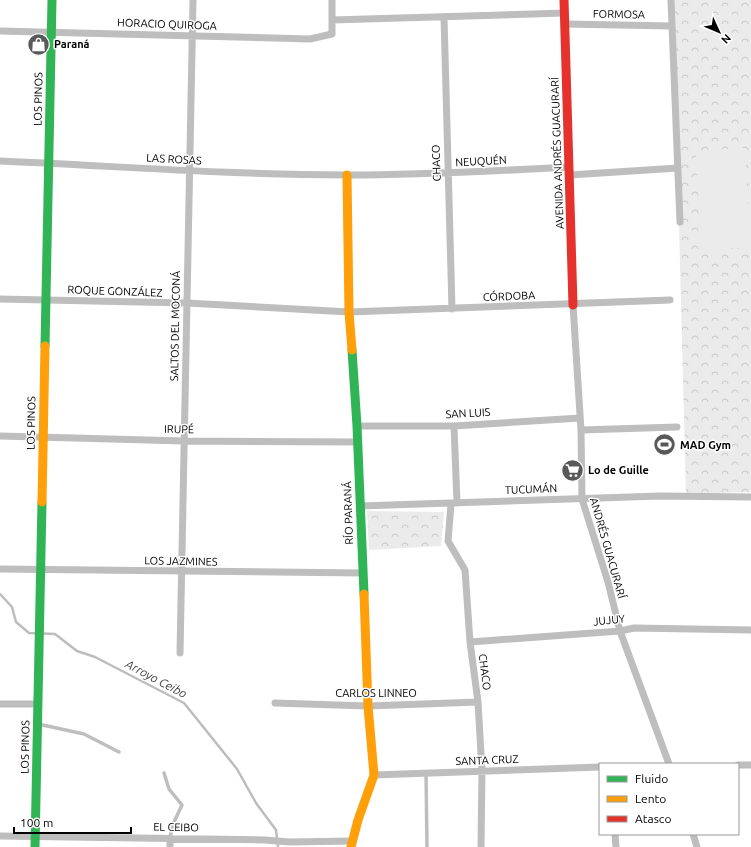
<svg xmlns="http://www.w3.org/2000/svg" width="751" height="847" font-family="Ubuntu,sans-serif">
<defs>
<pattern id="forest-crowns" width="20" height="18" patternUnits="userSpaceOnUse"><rect width="20" height="18" fill="#ebebeb"/><path d="M2 6a3 3 0 1 1 6 0M12 15a3 3 0 1 1 6 0" fill="none" stroke="#c8c8c8"/></pattern>
</defs>
<rect width="100%" height="100%" fill="#fff"/>
<path fill="url(#forest-crowns)" d="M673 0H751V492L686 494Z
M367 511 444 512 441 546 369 550Z"/>
<path fill="#ebebeb" d="M745 148 750 247 701 250 696 151Z"/>
<g fill="none" stroke-linecap="round" stroke-linejoin="round">
<path stroke="#bdbdbd" stroke-width="2.5" d="M0 594 12 607 16 622 29 633 55 634 77 651 95 657 184 703 237 769 256 803 276 830 278 847"/>
<path stroke="#bebebe" stroke-width="3.5" d="M38 724 84 734 119 752
M426 772 427 847
M164 773 169 789 182 805 173 824 170 838"/>
<path stroke="#bebebe" stroke-width="7" d="M671 0 680 222
M444 17 452 309
M332 20 565 13
M566 24 672 26
M0 31 310 39 332 34V0
M0 161C116 166 232 175 348 175 422 175 495 171 569 167
M570 175 678 168
M0 299 187 303 349 312 670 300
M573 305 581 430 582 499 608 582 620 631 669 764
M357 426H454L580 418
M454 426 457 503
M581 430 677 427
M0 436 184 441 357 442
M451 504 448 541 465 570 470 642 478 702 482 771 481 847
M360 506 660 496 751 497
M0 569 362 573
M470 642 620 631 634 628 751 630
M180 653 193 0
M275 703 368 706 478 702
M0 704H38
M738 765H751
M374 775 600 767
M615 834 616 847
M693 834 697 847
M0 836 265 840 289 842 352 841
M170 847V838"/>
<path stroke="#30b455" stroke-width="9" d="M45 346 52 0
M352 350 357 426 364 594
M35 847 42 502"/>
<path stroke="#ff9f0a" stroke-width="9" d="M347 175 349 312 352 350
M42 502 45 346
M351 847 358 820 374 775 368 706 364 594"/>
<path stroke="#e5322d" stroke-width="9" d="M564 0 573 305"/>
</g>
<defs>
<symbol id="shop-disc" viewBox="-11 -11 22 22"><circle r="9.5" fill="#595959" stroke="#fff"/><path d="M-5-2.5h2.3a2.7 3.5 0 0 1 5.4 0H5L5.5 6h-11ZM-1.5-2.5h3a1.5 2.3 0 0 0-3 0Z" fill="#fff"/></symbol>
<symbol id="stadium-disc" viewBox="-11 -11 22 22"><circle r="9.5" fill="#595959" stroke="#fff"/><path d="M0-5a6.5 5 0 1 0 0 10a6.5 5 0 1 0 0-10ZM-3.5-1.8h7v3.6h-7Z" fill="#fff"/></symbol>
<symbol id="supermarket-disc" viewBox="-11 -11 22 22"><circle r="9.5" fill="#595959" stroke="#fff"/><path d="M-6-5.5h2.5l.6 2H6L4.5 2H-2.5L-4.4-4H-6ZM-1.5 3.2a1.3 1.3 0 1 0 .1 0ZM3 3.2a1.3 1.3 0 1 0 .1 0Z" fill="#fff"/></symbol>
</defs>
<g fill-rule="evenodd">
<use href="#shop-disc" x="26" y="32" width="25" height="25"/>
<use href="#stadium-disc" x="652" y="432" width="25" height="25"/>
<use href="#supermarket-disc" x="560" y="458" width="25" height="25"/>
</g>
<g text-anchor="middle" stroke-width="3" stroke-linejoin="round" paint-order="stroke">
<g font-size="11" fill="#000" stroke="#fff">
<text transform="translate(619 14) rotate(1)" y="4">FORMOSA</text>
<text transform="translate(167 24) rotate(2)" y="4">HORACIO QUIROGA</text>
<text transform="translate(38 99) rotate(-89)" y="4">LOS PINOS</text>
<text transform="translate(557 153) rotate(-92)" y="4">AVENIDA ANDRÉS GUACURARÍ</text>
<text transform="translate(174 159) rotate(3)" y="4">LAS ROSAS</text>
<text transform="translate(481 161) rotate(-3)" y="4">NEUQUÉN</text>
<text transform="translate(436 163) rotate(-92)" y="4">CHACO</text>
<text transform="translate(115 291) rotate(2)" y="4">ROQUE GONZÁLEZ</text>
<text transform="translate(509 296) rotate(-2)" y="4">CÓRDOBA</text>
<text transform="translate(175 326) rotate(-89)" y="4">SALTOS DEL MOCONÁ</text>
<text transform="translate(468 413) rotate(-3)" y="4">SAN LUIS</text>
<text transform="translate(31 423) rotate(-89)" y="4">LOS PINOS</text>
<text transform="translate(179 429) rotate(1)" y="4">IRUPÉ</text>
<text transform="translate(531 489) rotate(-2)" y="4">TUCUMÁN</text>
<text transform="translate(348 513) rotate(-92)" y="4">RÍO PARANÁ</text>
<text transform="translate(608 548) rotate(74)" y="4">ANDRÉS GUACURARÍ</text>
<text transform="translate(181 561) rotate(1)" y="4">LOS JAZMINES</text>
<text transform="translate(609 620) rotate(-6)" y="4">JUJUY</text>
<text transform="translate(485 672) rotate(83)" y="4">CHACO</text>
<text x="376" y="697">CARLOS LINNEO</text>
<text transform="translate(25 747) rotate(-89)" y="4">LOS PINOS</text>
<text transform="translate(487 760) rotate(-2)" y="4">SANTA CRUZ</text>
<text transform="translate(176 827) rotate(1)" y="4">EL CEIBO</text>
</g>
<g font-size="11" font-weight="bold" fill="#000" stroke="#fff" text-anchor="start">
<text x="54" y="48">Paraná</text>
<text x="680" y="449">MAD Gym</text>
<text x="588" y="474">Lo de Guille</text>
</g>
<g font-size="12" font-style="italic" fill="#424242" stroke="#fff">
<text transform="translate(156 679) rotate(28)" y="4">Arroyo Ceibo</text>
</g>
</g>
<rect x="599" y="763" width="140" height="72" fill="#ffffff" stroke="#999999"/>
<rect x="607" y="776" width="20" height="6" fill="#30b455" stroke="#999999"/>
<text x="635" y="783" font-size="12" fill="#000000">Fluido</text>
<rect x="607" y="796" width="20" height="6" fill="#ff9f0a" stroke="#999999"/>
<text x="635" y="803" font-size="12" fill="#000000">Lento</text>
<rect x="607" y="816" width="20" height="6" fill="#e5322d" stroke="#999999"/>
<text x="635" y="823" font-size="12" fill="#000000">Atasco</text>
<g transform="translate(719 32) rotate(134)" stroke="#ffffff" stroke-width="3" paint-order="stroke">
<path d="M0-3L7 15L0 10L-7 15Z" fill="#000000"/>
<text y="-6" font-size="11" font-weight="bold" text-anchor="middle" fill="#000000">N</text>
</g>
<path d="M14 827v6h117v-6" fill="none" stroke="#000000" stroke-width="2"/>
<text x="20" y="827" font-size="12" fill="#000000" stroke="#ffffff" stroke-width="3" paint-order="stroke">100 m</text>
</svg>
